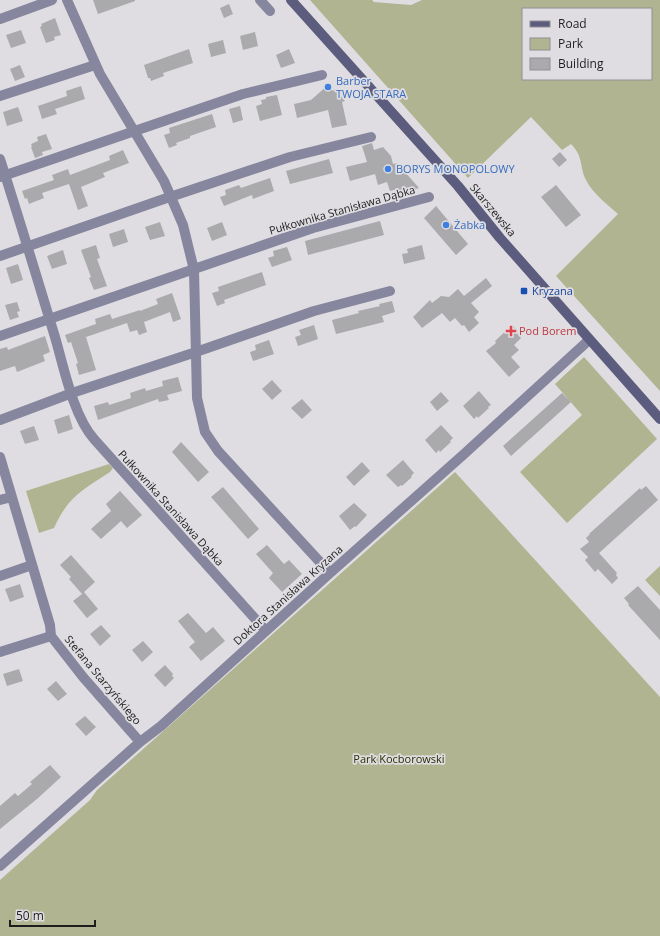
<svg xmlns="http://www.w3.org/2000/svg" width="660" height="936" font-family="'Open Sans',sans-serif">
<rect width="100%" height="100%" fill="#dfdde1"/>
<path fill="#b1b491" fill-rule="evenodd" d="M310 0H372L374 2 411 5 422 0H660V391L556 276 618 214C608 205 592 193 586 180 579 166 584 157 571 144L562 150 531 117 468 178ZM523 9H651V79H523Z
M584 357 657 439 567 523 520 472 582 415 555 384Z
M109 464 113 468 110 472C82 490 68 497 54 528L39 533 26 491Z
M455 472 660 697V936H0V880L90 800 97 790Z
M660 566V596L645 580Z"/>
<path fill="#aaa9ac" d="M93 0H135V1L98 14Z
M229 4 233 14 224 18 220 8Z
M55 18 61 35 54 37 55 40 46 43 40 27 42 26 41 24Z
M21 30 26 43 11 48 6 35Z
M255 32 258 46 243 50 240 36Z
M223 40 226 53 211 57 208 44Z
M189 49 193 63 163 73 164 76 151 81 150 78H148L144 65Z
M289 49 295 63 281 68 276 55Z
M20 65 25 77 15 81 10 69Z
M328 85 333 91 335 89 345 101 342 102 347 125 332 128 328 110 297 118 294 104 311 100Z
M81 86 85 99 55 109 57 114 42 119 38 106 67 96 66 91Z
M277 95 282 115 260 121 256 106 262 104 261 100 266 99V97Z
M240 106 243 120 233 123 229 109Z
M18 107 23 121 7 126 3 112Z
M212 114 216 127 190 136V138L176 143 177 145 169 148 164 135 170 133 169 128Z
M46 134 52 149 42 152 43 155 35 158 31 147H32L31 144 38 141 37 137Z
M372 143 374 150 383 147 391 156 393 164 397 163 419 188 416 189V192L400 197 398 189 390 191 387 182 378 185 375 174 350 181 346 167 367 162 362 146Z
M123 150 129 163 103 173 105 177 81 187 88 206 78 210 69 184 42 193 44 198 29 204 27 198 25 199 22 191 54 180 52 175 68 169 70 175 110 160 109 156Z
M560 152 567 160 559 167 552 159Z
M329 159 333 173 290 184 286 171Z
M270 178 274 191 253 199 252 195 224 206 220 197 226 195 225 190 239 185 241 188Z
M556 185 581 215 566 227 541 197Z
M436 206 468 244 456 255 424 218Z
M380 221 384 235 308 255 305 241Z
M160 222 165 236 150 240 145 227Z
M222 222 227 235 212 241 207 228Z
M124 229 128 242 113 247 109 234Z
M96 245 100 258 97 259 107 286 94 290 89 278 91 277 81 250Z
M422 245 425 259 404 264 402 254 408 253 407 249Z
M287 247 292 260 272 267 268 258 274 256 273 251Z
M63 250 67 264 52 269 47 256Z
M18 264 23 280 11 284 6 268Z
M262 272 266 285 224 300 225 303 217 306 212 293 219 291 218 287Z
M486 278 492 286 471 303 479 312 474 317 479 323 469 332 464 325 462 326 455 318 450 322 442 313 422 328 413 317 430 300 432 303 441 296 449 297 458 289 464 296Z
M172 293 181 319 173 322 170 312 144 322 147 332 139 335 137 330 130 332 127 323 86 337 96 370 79 375 76 364 78 363 71 342 68 343 65 335 96 324 95 319 110 314 112 319 140 310V311L158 304 156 299Z
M392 301 395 312 382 316 384 322 336 334 332 320 359 313 358 311 380 306 379 304Z
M17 302 20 311 17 312 19 317 10 320 5 305Z
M314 325 318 339 298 346 295 337 301 335 299 330Z
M512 325 518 331 517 333 521 338 514 345 519 350 511 357 520 367 509 377 486 351 496 343 495 341Z
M45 336 50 352 43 355 45 361 17 372 15 366 0 371V349L7 347 8 350Z
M269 340 274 354 253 361 250 352 256 350 255 345Z
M178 377 182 391 167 395 169 400 159 402 158 399 98 420 94 406 108 402 109 405 131 398 130 393 145 388 146 391 163 386 162 381Z
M272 380 282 391 272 400 262 389Z
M479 391 491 405 488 407 489 408 478 418 477 416 474 419 463 406Z
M441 392 449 401 437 411 430 402Z
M562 393 571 402 511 456 503 446Z
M302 399 312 410 302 419 291 408Z
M69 415 73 429 58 434 54 420Z
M441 425 453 438 450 441 451 442 440 452 439 450 436 453 425 440Z
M34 426 39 440 25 444 20 431Z
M181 442 209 472 198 482 172 452Z
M403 460 414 473 411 476 412 477 402 486 401 485 398 487 386 475Z
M362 462 370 471 354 486 346 477Z
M646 486 658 500 599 553 617 573 616 575 618 578 612 584 598 569 595 572 585 560 588 557 580 549 589 542 586 538 590 534H589L640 488 641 490Z
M223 487 259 529 248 539 211 497Z
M120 491 142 515 127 528 121 521 101 539 91 529 111 511 106 504Z
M354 503 367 515 356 527 355 526 350 530 339 516Z
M267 545 284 564 289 560 302 574 282 592 269 578 273 573 256 554Z
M71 555 95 582 84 592 98 609 87 618 73 601 82 594 69 579 71 577 60 565Z
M20 584 24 597 10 602 5 589Z
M638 586 660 610V640L628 605 629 604 624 598Z
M188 613 206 633 213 627 225 641 201 661 189 647 195 642 178 621Z
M101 625 111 636 100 646 90 634Z
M143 641 153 652 142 662 132 650Z
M165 665 173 674 172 676 174 678 165 687 154 675Z
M19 669 23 681 7 686 3 674Z
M56 681 67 694 58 701 47 689Z
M85 716 96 727 86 736 75 724Z
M50 765 61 777 37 799 0 829V806L15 793 18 796 32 784 30 782Z"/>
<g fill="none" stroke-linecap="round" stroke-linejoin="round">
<path stroke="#86869e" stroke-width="10" d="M67 0 100 74 164 181 183 225 194 270 197 398 205 432 218 451 330 573
M260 0 270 11
M0 19 52 0
M0 96 95 65
M0 159C19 218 37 278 55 337 64 368 73 415 94 439L266 631
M0 177 243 94 322 75
M0 256 161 200 290 157 371 137
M0 336 313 228 429 197
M0 420 72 393 196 352 314 311 390 291
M0 457 50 625 51 636
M0 500 12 497
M0 576 32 565
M0 652 51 636 83 677 140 742
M0 866 140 742 161 726 330 573 463 455 589 340"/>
<path stroke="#5c5d7e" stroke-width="10" d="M291 0 458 186 500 238 660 419"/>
</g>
<g fill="#3f7fe0" stroke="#dfdde1" stroke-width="1.5">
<circle cx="328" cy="87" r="4"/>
<circle cx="388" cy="169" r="4"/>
<circle cx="446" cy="225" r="4"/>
</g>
<rect fill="#1a4fb4" stroke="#dfdde1" stroke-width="1.5" x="520" y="287" width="8" height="8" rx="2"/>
<path fill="#e0444e" stroke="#dfdde1" stroke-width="1.5" d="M509 325h4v4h4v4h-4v4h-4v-4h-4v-4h4z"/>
<g text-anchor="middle" stroke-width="3.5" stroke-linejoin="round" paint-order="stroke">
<g font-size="11" fill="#366cbe" stroke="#dfdde1" text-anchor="start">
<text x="336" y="85">Barber<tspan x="336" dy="13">TWOJA STARA</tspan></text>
<text x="396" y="173">BORYS MONOPOLOWY</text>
<text x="454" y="229">Żabka</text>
</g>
<g font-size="11" fill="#1e1d1e" stroke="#dfdde1">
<text transform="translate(342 210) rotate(-16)" y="4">Pułkownika Stanisława Dąbka</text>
<text transform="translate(493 210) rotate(50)" y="4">Skarszewska</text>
<text transform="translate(171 508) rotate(48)" y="4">Pułkownika Stanisława Dąbka</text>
<text transform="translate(288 595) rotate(-42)" y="4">Doktora Stanisława Kryzana</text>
<text transform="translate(103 680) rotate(50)" y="4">Stefana Starzyńskiego</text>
</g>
<g font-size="11" fill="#164399" stroke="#dfdde1" text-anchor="start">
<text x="532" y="295">Kryzana</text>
</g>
<g font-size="11" fill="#be3a42" stroke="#dfdde1" text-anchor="start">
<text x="519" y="335">Pod Borem</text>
</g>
<g font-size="11" fill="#2b2d00" stroke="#dfdde1">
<text x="399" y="763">Park Kocborowski</text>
</g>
</g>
<rect x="522" y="8" width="130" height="72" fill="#dfdde1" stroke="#929093"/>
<rect x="530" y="21" width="20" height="6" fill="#5c5d7e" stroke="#929093"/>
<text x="558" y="28" font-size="12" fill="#1e1d1e">Road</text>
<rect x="530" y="38" width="20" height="12" fill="#b1b491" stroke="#929093"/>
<text x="558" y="48" font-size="12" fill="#1e1d1e">Park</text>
<rect x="530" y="58" width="20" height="12" fill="#aaa9ac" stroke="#929093"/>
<text x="558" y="68" font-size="12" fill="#1e1d1e">Building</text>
<path d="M10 920v6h85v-6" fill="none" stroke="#1e1d1e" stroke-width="2"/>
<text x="16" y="920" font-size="12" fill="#1e1d1e" stroke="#dfdde1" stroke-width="3" paint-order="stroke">50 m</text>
</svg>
